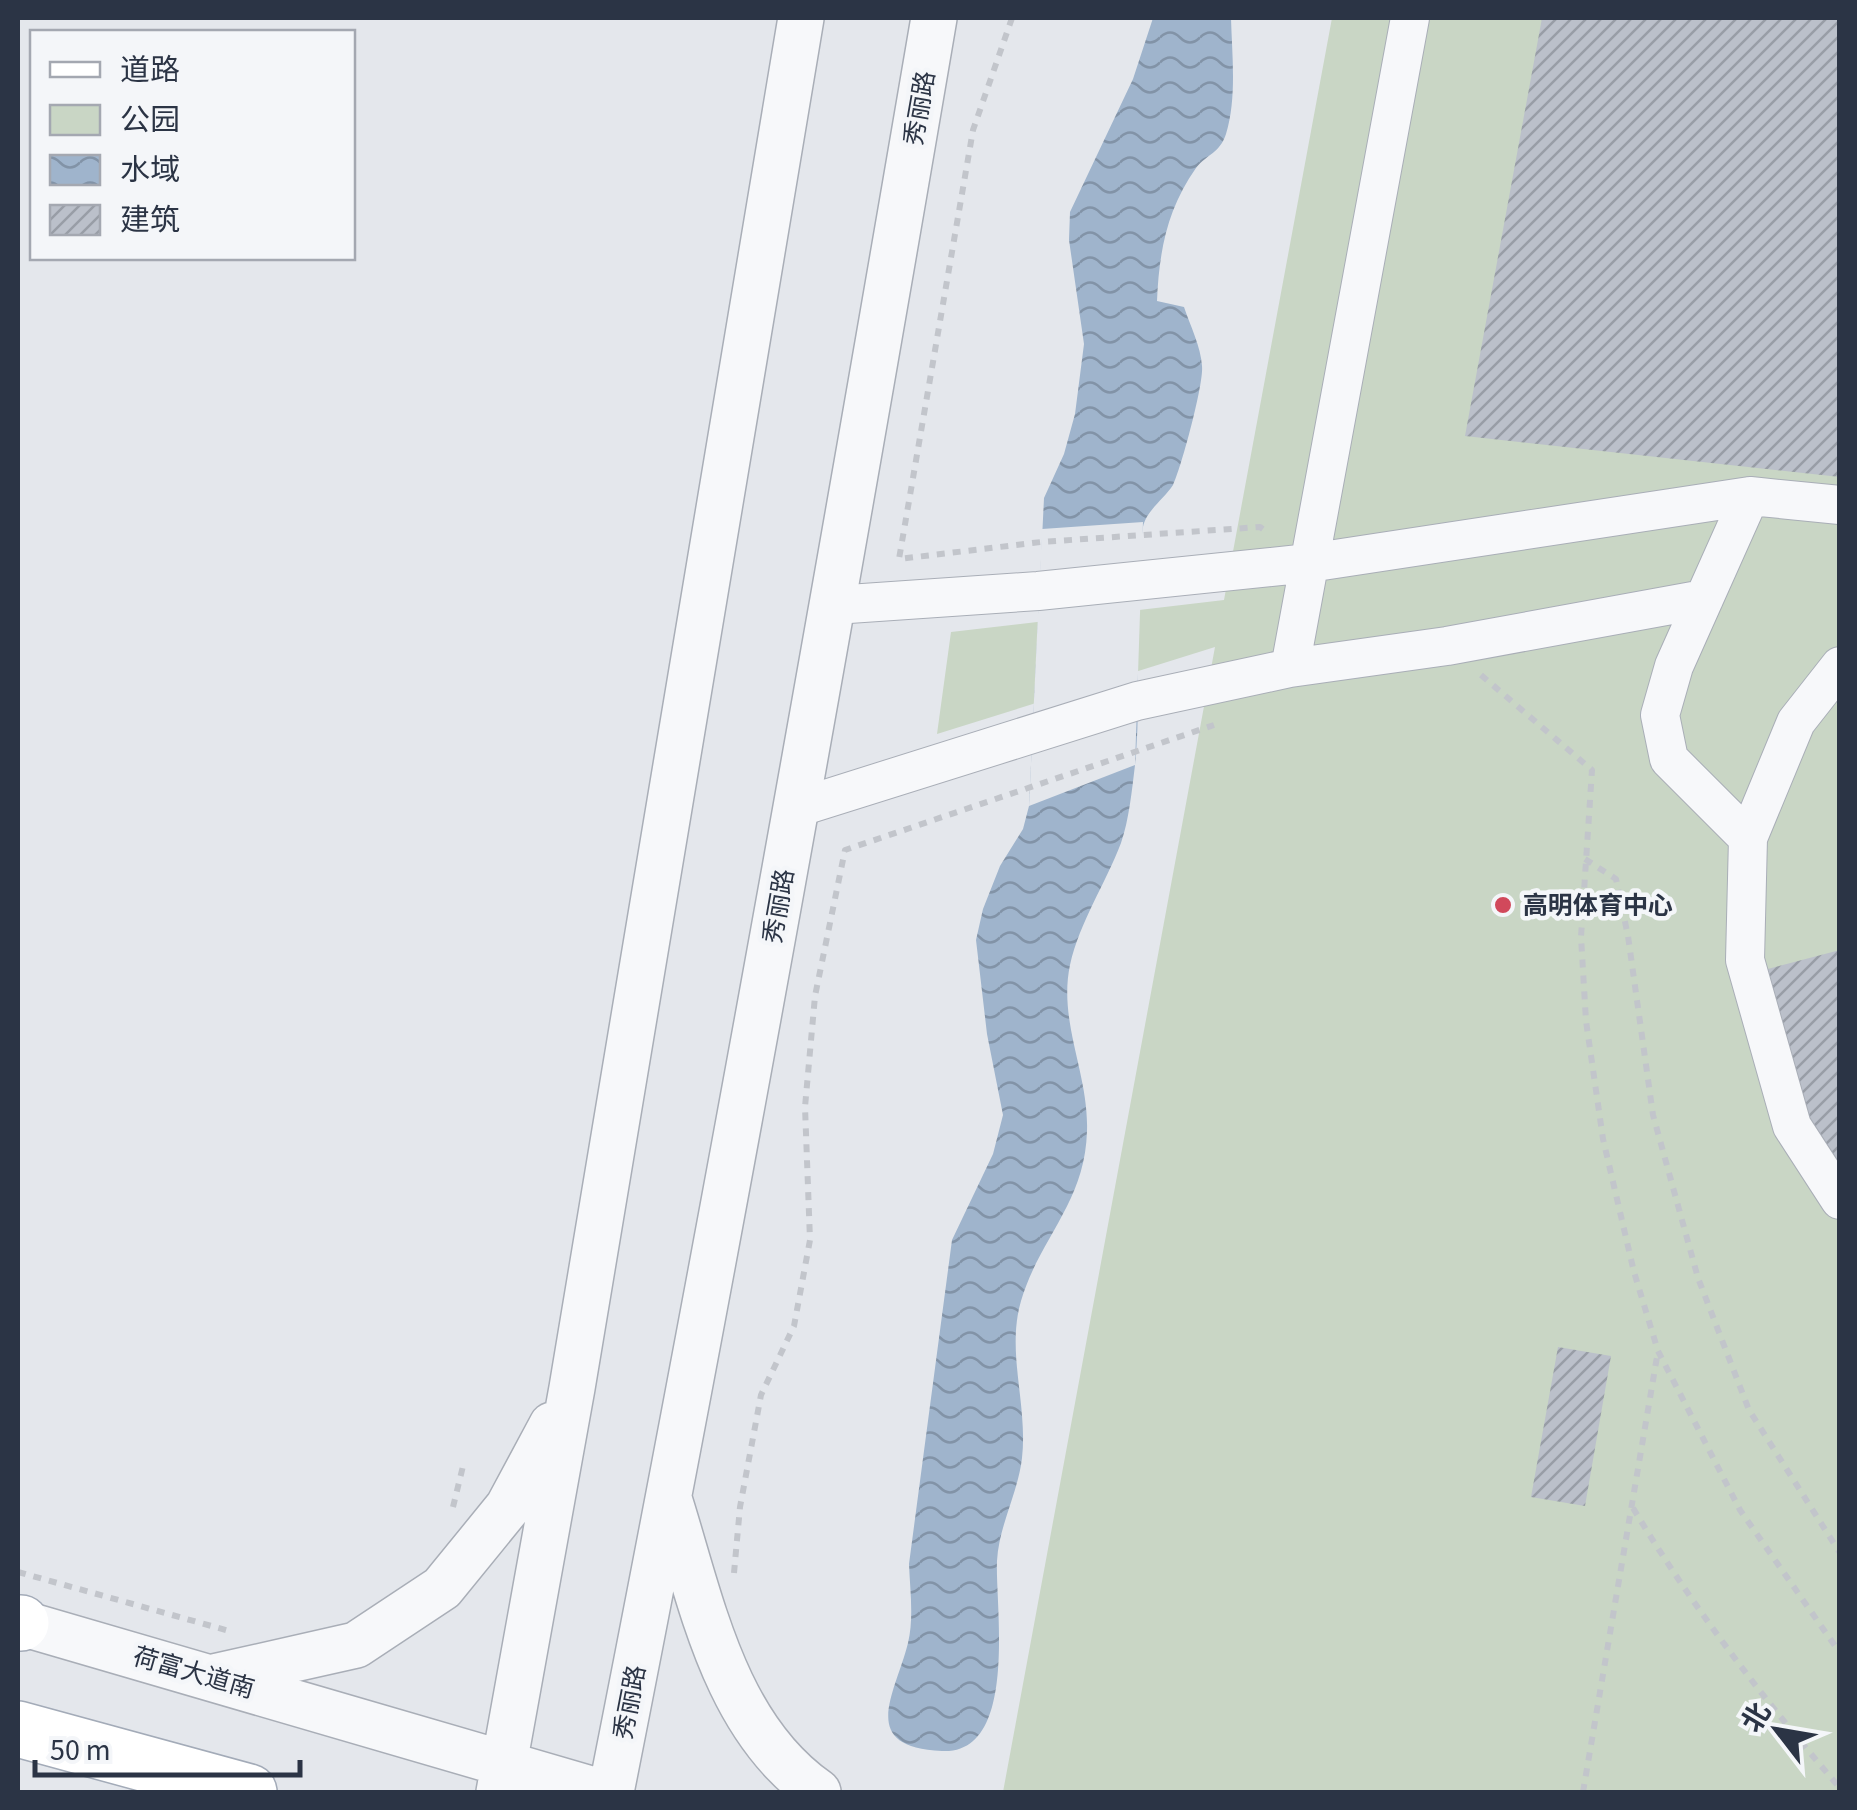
<svg xmlns="http://www.w3.org/2000/svg" width="1857" height="1810" font-family="'Source Sans 3','Noto Sans SC',sans-serif">
<defs>
<pattern id="water-waves" width="16" height="10" patternUnits="userSpaceOnUse" patternTransform="scale(2.5)"><rect width="16" height="10" fill="#9fb4cc"/><path d="M0 5q4-4 8 0t8 0" fill="none" stroke="#8293a7"/></pattern>
<pattern id="building-hatch" width="6" height="6" patternUnits="userSpaceOnUse" patternTransform="scale(2.5)"><rect width="6" height="6" fill="#bbc0ca"/><path d="M-1 1l2-2M0 6l6-6M5 7l2-2" fill="none" stroke="#989da6"/></pattern>
</defs>
<rect width="100%" height="100%" fill="#e4e7ec"/>
<path fill="#c9d6c5" d="M1332 18H1839V1792H1003L1215 647 937 734 951 632 1224 600Z"/>
<path fill="url(#water-waves)" d="M1153 18H1231C1232 55 1237 98 1226 134 1220 153 1207 154 1196 168 1167 209 1159 252 1157 301L1184 307C1190 325 1201 347 1202 366 1204 383 1181 469 1173 485 1164 499 1146 511 1143 527 1131 605 1143 687 1135 765 1132 790 1129 820 1121 843 1105 885 1080 921 1070 965 1058 1022 1089 1074 1087 1131 1085 1203 1040 1237 1021 1301 1006 1352 1028 1405 1022 1458 1018 1493 999 1525 997 1561 995 1606 1019 1755 942 1751 857 1747 895 1695 908 1643 914 1618 910 1590 909 1564L952 1240 993 1154 1003 1115 987 1034 976 940 983 909 1000 866 1023 829 1029 806 1044 498 1064 454 1075 414 1084 344 1069 240 1070 212 1133 79Z"/>
<path fill="#e4e7ec" d="M1143 522 1135 765 1029 806 1042 529Z"/>
<path fill="url(#building-hatch)" d="M1542 18H1840V477L1465 436Z
M1840 950V1166L1805 1111 1764 970Z
M1558 1347 1611 1356 1585 1506 1531 1497Z"/>
<g fill="none" stroke-linecap="round" stroke-linejoin="round">
<defs>
<path id="minor" d="M834 605 1038 591 1309 563 1750 496 1840 505
M1840 666 1796 722 1748 838 1745 960 1792 1126 1840 1200
M1290 668 1410 18
M797 808 1137 701 1290 668 1447 646 1704 599
M1748 838 1669 759 1660 715 1674 666 1750 496"/>
<path id="tertiary" d="M670 1502C702 1604 725 1727 818 1792
M18 1622 601 1792
M214 1677 356 1645 442 1588 508 1507 552 1425
M499 1792 572 1388 801 18
M611 1792C728 1202 833 610 934 18"/>
<path id="primary" d="M18 1623H21
M18 1729 249 1792"/>
</defs>
<use href="#minor" stroke="#a9aeb7" stroke-width="40"/>
<use href="#tertiary" stroke="#a9aeb7" stroke-width="48"/>
<use href="#primary" stroke="#a3abb8" stroke-width="58"/>
<path stroke="#c2c5cb" stroke-width="6" stroke-dasharray="8 8" stroke-linecap="butt" d="M1012 18 973 130 899 559 1041 542 1260 527 1268 533
M1481 675 1592 770 1581 937 1586 1021 1603 1139 1634 1272 1658 1351 1740 1510 1840 1653
M1585 859 1616 879 1628 936 1653 1115 1698 1278 1749 1410 1840 1553
M453 1507 464 1462
M1633 1508C1693 1608 1764 1700 1840 1788
M18 1572 233 1632
M734 1573 740 1507 761 1395 794 1326 810 1240 805 1107 815 996 845 850 1214 725
M1583 1792 1658 1351"/>
<use href="#minor" stroke="#f7f8fa" stroke-width="38"/>
<use href="#tertiary" stroke="#f7f8fa" stroke-width="45"/>
<use href="#primary" stroke="#fff" stroke-width="55"/>
</g>
<circle fill="#d1495b" stroke="#f4f6f9" stroke-width="4" cx="1503" cy="905" r="10"/>
<g text-anchor="middle" stroke-width="9" stroke-linejoin="round" paint-order="stroke">
<g font-size="25" fill="#2b3445" stroke="#f4f6f9">
<text transform="translate(919 108) rotate(-80)" y="9">秀丽路</text>
<text transform="translate(778 906) rotate(-80)" y="9">秀丽路</text>
<text transform="translate(194 1672) rotate(16)" y="9">荷富大道南</text>
<text transform="translate(629 1702) rotate(-79)" y="9">秀丽路</text>
</g>
<g font-size="25" font-weight="bold" fill="#2b3445" stroke="#f4f6f9" text-anchor="start">
<text x="1523" y="914">高明体育中心</text>
</g>
</g>
<rect width="1857" height="1810" fill="none" stroke="#2b3445" stroke-width="40"/>
<rect x="30" y="30" width="325" height="230" fill="#f4f6f9" stroke="#a4a8b1" stroke-width="2.5"/>
<rect x="50" y="62" width="50" height="15" fill="#ffffff" stroke="#a4a8b1" stroke-width="2.5"/>
<text x="120" y="80" font-size="30" fill="#2b3445">道路</text>
<rect x="50" y="105" width="50" height="30" fill="#c9d6c5" stroke="#a4a8b1" stroke-width="2.5"/>
<text x="120" y="130" font-size="30" fill="#2b3445">公园</text>
<rect x="50" y="155" width="50" height="30" fill="url(#water-waves)" stroke="#a4a8b1" stroke-width="2.5"/>
<text x="120" y="180" font-size="30" fill="#2b3445">水域</text>
<rect x="50" y="205" width="50" height="30" fill="url(#building-hatch)" stroke="#a4a8b1" stroke-width="2.5"/>
<text x="120" y="230" font-size="30" fill="#2b3445">建筑</text>
<g transform="translate(1777 1730) rotate(301)" stroke="#f4f6f9" stroke-width="8" paint-order="stroke">
<path d="M0-8L18 38L0 25L-18 38Z" fill="#2b3445"/>
<text y="-15" font-size="28" font-weight="bold" text-anchor="middle" fill="#2b3445">北</text>
</g>
<path d="M35 1760v15h265v-15" fill="none" stroke="#2b3445" stroke-width="5"/>
<text x="50" y="1760" font-size="30" fill="#2b3445" stroke="#f4f6f9" stroke-width="8" paint-order="stroke">50 m</text>
</svg>
